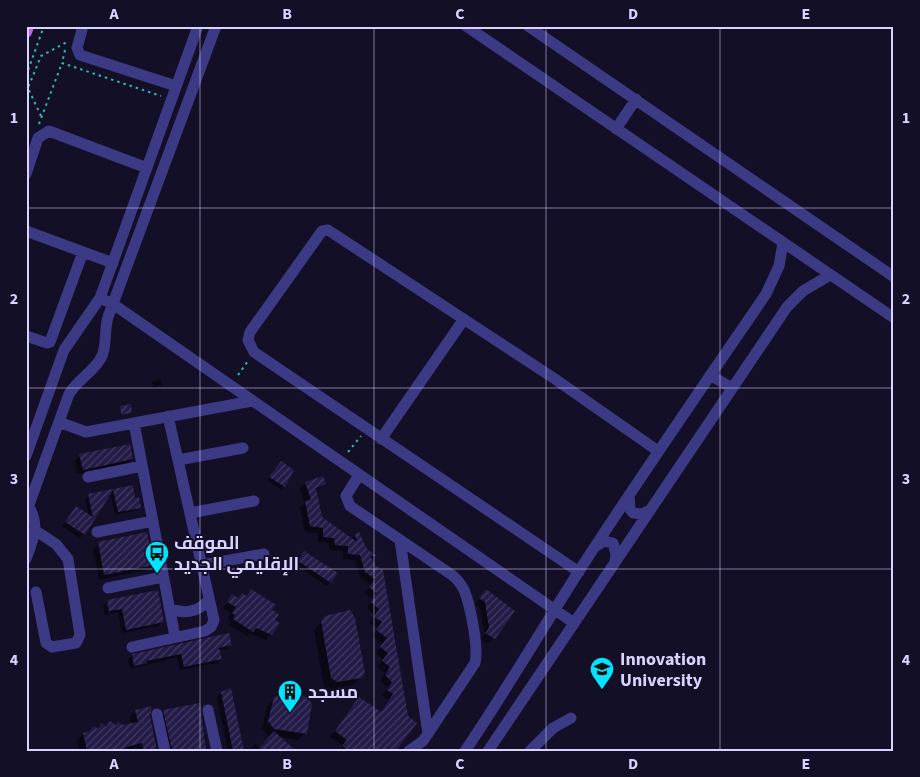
<svg xmlns="http://www.w3.org/2000/svg" width="920" height="777" font-family="'Source Sans 3',Cairo,sans-serif">
<defs>
<pattern id="building-hatch" width="6" height="6" patternUnits="userSpaceOnUse" patternTransform="scale(1.25)"><rect width="6" height="6" fill="#241b47"/><path d="M-1 1l2-2M0 6l6-6M5 7l2-2" fill="none" stroke="#433b63"/></pattern>
</defs>
<rect width="100%" height="100%" fill="#130f26"/>
<path fill="#0007" d="M160 379 162 385 153 388 152 382Z
M130 406V414L120 415V407Z
M80 456 132 459 127 464 77 474 75 461Z
M281 462 293 471 281 490 267 480Z
M306 483 324 484 315 491 321 518 351 539 358 534 366 550 375 556 371 560 407 716 394 751H339L343 746 330 737 359 699 380 713 389 700 382 696 388 688 380 681 385 673 377 667 383 659 376 653 382 644 372 636 378 628 369 623 374 615 367 608 372 599 364 593 371 586 360 577 355 560 343 559V551L330 550 329 543 318 542V533L305 532 300 507 305 503 300 488Z
M132 487 134 499 140 507 137 510 115 515 110 492 80 538 62 526 76 507 89 516 85 499 89 495Z
M99 544 152 565 147 570 99 580 93 549Z
M301 556 330 582 327 586 295 565Z
M252 591 270 610 273 621 271 634 266 640 250 633 247 636 229 625 231 621 227 619 231 613 223 608 233 596 238 599 246 596Z
M481 596 513 611 488 644 481 639 485 634 480 608 475 604Z
M108 601 163 621 159 626 122 633 118 612 111 614 109 603H106L109 614 105 615 103 606Z
M325 617 361 677 353 685 329 689 324 686 314 630Z
M230 645 226 649 219 650 221 659 217 663 180 670 177 657 130 669 128 660 132 655Z
M221 693 243 751H228L217 697Z
M275 698 305 733 298 740 280 737 294 751H249L255 744 260 748 271 736 267 735 262 729 267 706Z
M136 711 148 716 156 751H137V748L125 751H80L77 740 83 734 106 728 131 724 130 717Z
M164 711 205 751H166L158 717Z"/>
<path fill="url(#building-hatch)" d="M131 404 132 413 121 415 120 406Z
M130 444 133 459 83 470 79 454Z
M281 461 294 470 285 487 269 477Z
M323 476 326 484 316 488 322 517 357 542 355 534 359 532 367 549 377 556H370L376 566 383 570 408 716 417 723 396 751H349L342 746 347 740 335 731 359 697 381 712 393 694 387 690 392 682 385 675 390 667 382 661 388 653 380 647 387 638 376 630 382 622 374 617 379 609 371 602 376 593 369 587 375 579 365 572 360 555 348 554V546L335 545 334 538 323 537V528L310 526 305 501 311 500 305 482Z
M133 485 135 498 139 497 141 508 118 512 113 490 85 535 65 522 76 506 93 517 88 494Z
M147 532 154 565 104 575 98 542Z
M304 551 338 573 331 583 298 561Z
M251 589 276 605 272 610 279 614 275 620 280 623 272 635 256 628 253 632 233 619 235 615 232 613 236 607 227 602 232 594 238 598 242 593 247 596Z
M486 589 515 611 495 639 485 633 489 628 485 602 479 598Z
M158 590 164 622 126 630 122 609 109 611 107 600Z
M350 610 355 618 365 673 362 678 337 682 331 678 321 621 325 616Z
M229 633 232 645 219 648 222 659 184 667 181 654 146 661 147 663 134 666 132 654Z
M231 688 244 751H233L221 692Z
M290 690 301 692V695L308 698 312 704 307 734 274 729 268 721 274 697Z
M200 703 206 751H172L163 710Z
M152 706 150 716 157 751H144L142 743 126 747 123 751H87L83 733 90 731 94 726 98 729 102 723 106 727 110 721 116 725 118 722 123 725 138 722 135 710Z
M274 731 296 751H257Z"/>
<g fill="none" stroke-linecap="round" stroke-linejoin="round">
<path stroke="#2fb8b0" stroke-width="2" stroke-dasharray="2.5 4" stroke-linecap="butt" d="M65 50 62 63 161 96
M26 76 44 26
M41 116 28 88 41 56 67 42
M39 124 62 63
M238 375 248 361
M348 452 361 436"/>
<path stroke="#3d3a85" stroke-width="11" d="M83 26 77 48 80 55 176 86
M466 26 894 318
M528 26 894 277
M616 129 636 99
M26 174 38 138 49 131 147 168
M26 231 113 263
M100 298 113 304 574 623
M26 336 47 343 50 342 83 252
M710 375 732 388
M59 422 86 432 252 401
M134 423 175 637
M381 439 464 319
M26 456 64 350 100 298 198 26
M178 460 243 448
M359 475 346 496 350 506 452 575C457 579 461 584 464 590 470 604 479 648 475 663L423 741 409 751
M88 477 142 466
M629 495 630 509 633 513 642 514 650 510
M26 513 69 394C78 379 96 370 102 356 107 345 104 330 108 317L216 26
M190 513 254 501
M36 531 56 544 68 559 80 635 76 643 52 647 46 643 36 592
M97 532 153 521
M400 540 428 734
M596 546 604 541 613 543 616 554 615 562
M26 559C33 540 40 525 29 507
M202 565 264 554
M579 572 254 352 248 340 250 332 322 231 328 230 555 379 658 451
M108 588 163 577
M169 608C184 615 198 612 209 600
M132 647 205 631 211 627 214 620 168 416
M208 710 217 751
M157 714 165 751
M465 751C505 692 541 631 579 571 640 477 703 386 766 294L779 266 783 243
M488 751 787 307 803 291 830 275
M530 751 553 728 571 718"/>
<path stroke="#c25bff" stroke-width="12" d="M26 32 28 26"/>
</g>
<path fill="none" stroke="#d9d4ff" stroke-width="1" stroke-opacity="0.55" d="M200 26V751M374 26V751M546 26V751M720 26V751M26 208H894M26 388H894M26 569H894"/>
<defs>
<symbol id="bus-pin" viewBox="-11 -11 22 30"><path d="M0 17L-7.5 6A9.5 9.5 0 1 1 7.5 6Z" fill="#00e5ff" stroke="#130f26"/><path d="M-5-6H5V4H4V6H2V4H-2V6H-4V4H-5ZM-3.5-4V0h7V-4ZM-3.5 1.2v1.5H-2V1.2ZM2 1.2v1.5H3.5V1.2Z" fill="#111"/></symbol>
<symbol id="university-pin" viewBox="-11 -11 22 30"><path d="M0 17L-7.5 6A9.5 9.5 0 1 1 7.5 6Z" fill="#00e5ff" stroke="#130f26"/><path d="M0-5L7-2L0 1L-7-2ZM-4 1L0 2.5L4 1V4Q0 6-4 4Z" fill="#111"/></symbol>
<symbol id="building-pin" viewBox="-11 -11 22 30"><path d="M0 17L-7.5 6A9.5 9.5 0 1 1 7.5 6Z" fill="#00e5ff" stroke="#130f26"/><path d="M-4-6H4V6H1V3H-1V6H-4ZM-2.5-4.3h1.7v1.8h-1.7ZM.8-4.3h1.7v1.8H.8ZM-2.5-1h1.7V.8h-1.7ZM.8-1h1.7V.8H.8Z" fill="#111"/></symbol>
</defs>
<g fill-rule="evenodd">
<use href="#bus-pin" x="143" y="539" width="28" height="38"/>
<use href="#university-pin" x="588" y="655" width="28" height="38"/>
<use href="#building-pin" x="276" y="678" width="28" height="38"/>
</g>
<g text-anchor="middle" stroke-width="4" stroke-linejoin="round" paint-order="stroke">
<g font-size="18" font-weight="bold" fill="#d9d4ff" stroke="#130f26" text-anchor="start">
<text x="174" y="549">الموقف<tspan x="174" dy="21">الإقليمي الجديد</tspan></text>
<text x="620" y="665">Innovation<tspan x="620" dy="21">University</tspan></text>
<text x="308" y="698">مسجد</text>
</g>
</g>
<rect width="920" height="777" fill="none" stroke="#130f26" stroke-width="55"/>
<rect x="28" y="28" width="864" height="722" fill="none" stroke="#d9d4ff" stroke-width="2"/>
<g font-size="16" text-anchor="middle" font-weight="bold" fill="#d9d4ff">
<text x="114" y="19">A</text>
<text x="287" y="19">B</text>
<text x="460" y="19">C</text>
<text x="633" y="19">D</text>
<text x="806" y="19">E</text>
<text x="14" y="123">1</text>
<text x="906" y="123">1</text>
<text x="14" y="304">2</text>
<text x="906" y="304">2</text>
<text x="14" y="484">3</text>
<text x="906" y="484">3</text>
<text x="14" y="665">4</text>
<text x="906" y="665">4</text>
<text x="114" y="769">A</text>
<text x="287" y="769">B</text>
<text x="460" y="769">C</text>
<text x="633" y="769">D</text>
<text x="806" y="769">E</text>
</g>
</svg>
